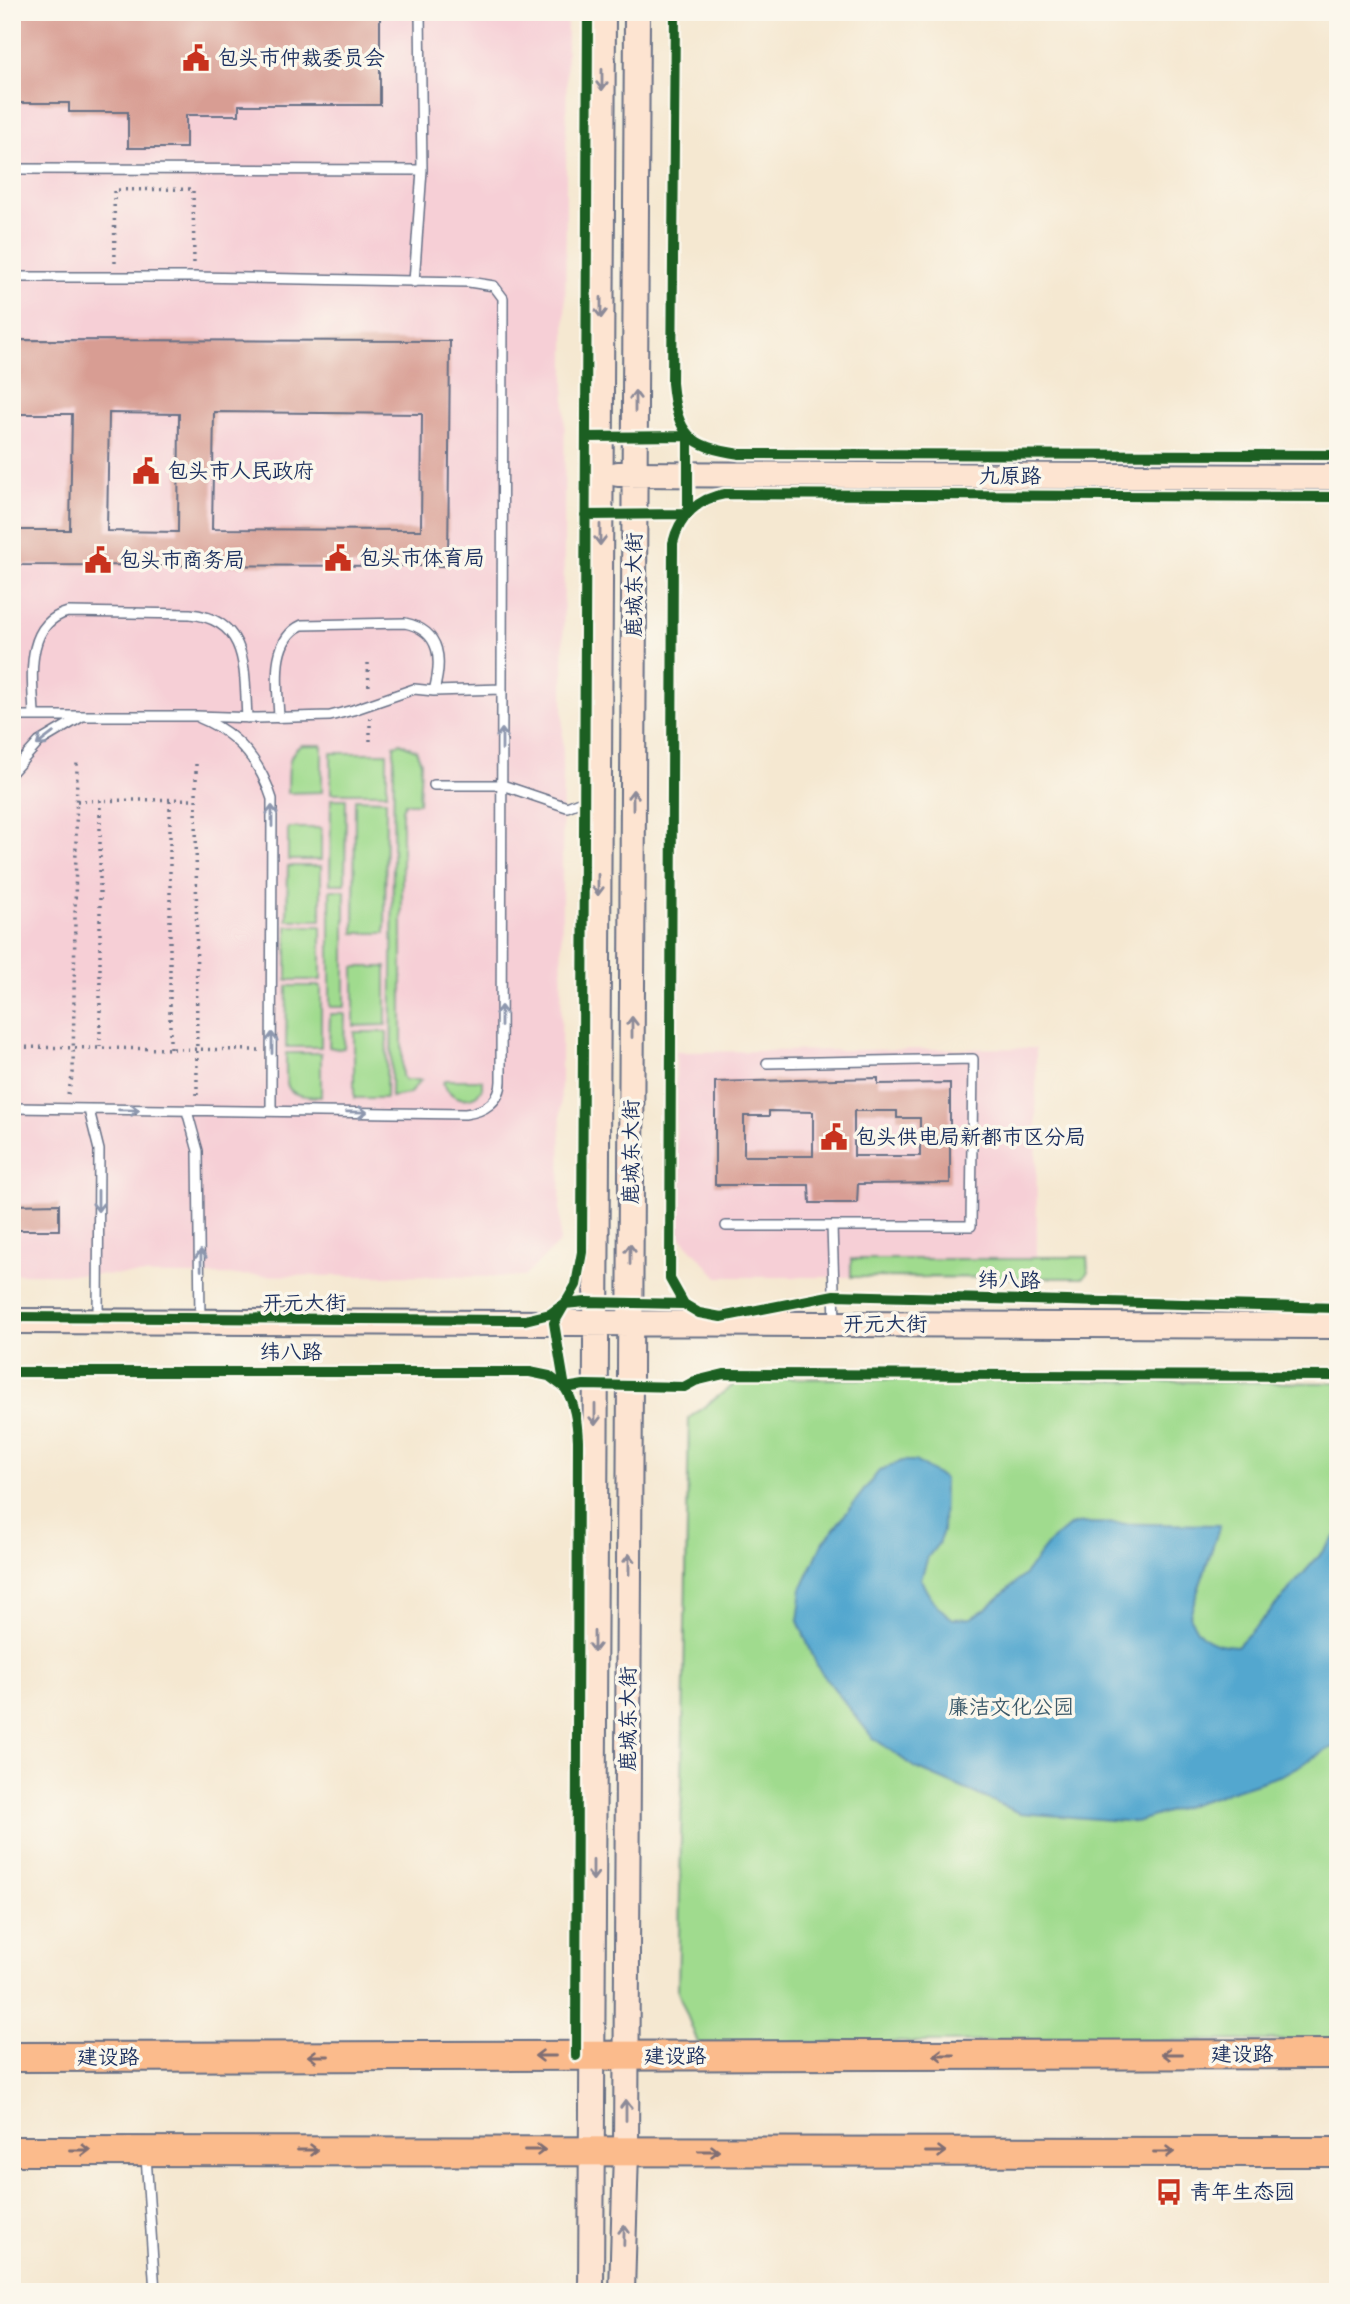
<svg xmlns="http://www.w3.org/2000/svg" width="1350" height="2304" font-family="Mynerve,'LXGW WenKai TC',sans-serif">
<rect width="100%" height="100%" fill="#fbf7ec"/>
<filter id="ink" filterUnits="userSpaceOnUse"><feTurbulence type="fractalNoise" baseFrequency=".0143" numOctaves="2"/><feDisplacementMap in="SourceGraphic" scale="14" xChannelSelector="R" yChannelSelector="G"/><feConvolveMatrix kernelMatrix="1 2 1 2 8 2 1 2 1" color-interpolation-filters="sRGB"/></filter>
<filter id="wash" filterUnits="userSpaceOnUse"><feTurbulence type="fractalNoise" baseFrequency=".00686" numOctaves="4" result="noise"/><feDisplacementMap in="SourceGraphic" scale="28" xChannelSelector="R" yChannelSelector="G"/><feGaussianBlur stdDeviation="1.57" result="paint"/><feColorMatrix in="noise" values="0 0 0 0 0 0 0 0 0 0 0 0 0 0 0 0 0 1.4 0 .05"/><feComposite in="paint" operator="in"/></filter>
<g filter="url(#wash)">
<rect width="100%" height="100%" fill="#f5e8d1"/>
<path fill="#f6cfd6" d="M12 12H567L560 1242 524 1277 12 1274Z
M1036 1048 1037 1277H718L676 1232V1052Z"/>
<path fill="#a0db8e" stroke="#5e8576" stroke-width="2" d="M400 743 416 750 421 762 419 803H405L402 809V1076L405 1080H421L409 1094 391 1097 394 745Z
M302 745H322V792L288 793C289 777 285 752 302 745Z
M331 753H387V793H331Z
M331 799H346L345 884H330Z
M355 799 386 800 385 933H354Z
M288 828H321V860H288Z
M288 866H321V920H287Z
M330 890H345V1007H330Z
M287 926H321V980H287Z
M354 967H386V1025L354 1026Z
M287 986H321V1047H286Z
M330 1014H345L344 1048 338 1049 329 1047Z
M354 1032H387L386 1098H354Z
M286 1053H321V1097C282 1096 286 1089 286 1053Z
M445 1080H482V1088L477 1095C463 1103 450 1097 443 1083Z
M1032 1257H1087L1088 1272 1083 1278 851 1277V1259H1029Z
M743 1378 1338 1383V2040L698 2043 678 1992 689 1418Z"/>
<path fill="#53a7cf" stroke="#376b96" stroke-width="2" d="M902 1461H915L944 1479 943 1531 938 1544 928 1557 921 1579C928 1597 938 1608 953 1619L971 1618 987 1608 1023 1576 1049 1543 1070 1526 1082 1523 1220 1525 1190 1615C1197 1639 1213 1645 1237 1646L1266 1616 1338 1534V1744L1282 1775 1136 1822 1020 1813 914 1767 872 1737 818 1668 798 1621 802 1588 822 1544 879 1471Z"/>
<g id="blocks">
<path fill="#d89d93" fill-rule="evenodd" d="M12 12H380V105H239V115H186V148H128V112H69V103H12Z
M12 340 450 341 448 566 12 565V530H70L72 414H12ZM214 412 422 414 421 530 212 529ZM109 413 179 414 178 532 107 531Z
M878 1078V1084L950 1083V1183L858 1184 857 1203H810L809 1185H715V1082ZM769 1111 813 1112V1156H744V1116H769ZM854 1111H897V1118H920V1156H854Z
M59 1204V1230H12V1205Z"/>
</g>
</g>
<g filter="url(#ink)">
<use href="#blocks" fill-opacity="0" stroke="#677086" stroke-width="2"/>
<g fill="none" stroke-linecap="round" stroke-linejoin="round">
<defs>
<path id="lane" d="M12 169 422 170
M12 277H194L469 282 494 286 503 298 501 1081C501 1101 484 1112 465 1114L12 1108
M414 282 422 170 420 12
M34 715C33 681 23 624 68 612L190 614C250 620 244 671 247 718
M12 716H196L257 718 330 716 353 710 414 689 434 691 502 689
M200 718C237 733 260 761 272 799L271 1111
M279 718C278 688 269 640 302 625L405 623C442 631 442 661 434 691
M12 772 39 742 81 717
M434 785H502L567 807 584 800 597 792
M89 1110 99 1150 98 1318H95
M187 1111 198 1151 200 1319
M726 1226H971L973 1059 767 1063
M832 1226 835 1322
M146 2156 155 2292"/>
<path id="secondary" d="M618 474 1338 477
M12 1321 1338 1326
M591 2292 603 12
M622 2292 626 2151 637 12"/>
<path id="primary" d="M12 2057 1338 2054
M12 2151 1338 2152"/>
</defs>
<use href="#lane" stroke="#677086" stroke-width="12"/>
<use href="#secondary" stroke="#677086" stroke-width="28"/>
<use href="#primary" stroke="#677086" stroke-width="32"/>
<path stroke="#677086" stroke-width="3.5" stroke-dasharray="2 5" stroke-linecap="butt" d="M115 263 114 190 193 189 194 264
M368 663 369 689
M370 718V745
M196 764 197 1097
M100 800V1048
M77 801 196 799
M12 1047 259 1050
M170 1048V799
M68 1094 73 1073 77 763"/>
<use href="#lane" stroke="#fff" stroke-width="9"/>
<use href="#secondary" stroke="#fde4d1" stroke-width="24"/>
<use href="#primary" stroke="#fbbb8c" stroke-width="28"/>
<defs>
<path id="cycleway" d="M675 12 672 383C677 435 690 447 740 454L1338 455
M1338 497 725 494C698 498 679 517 673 543L670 1279 684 1304 699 1313 721 1317 834 1295 1338 1308
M585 515 688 514V436L586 437
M564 1304 586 1302 684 1304
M12 1317 525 1320 550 1314 564 1304
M12 1372H530L549 1376 565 1388
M565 1388 584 1385 684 1387 695 1381 724 1374 1338 1376
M576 2056 578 1440C577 1422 575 1403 565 1388L554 1323 576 1285 582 1252 588 12"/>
</defs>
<use href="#cycleway" stroke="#fbf7ec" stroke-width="15"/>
<use href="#cycleway" stroke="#1b5e20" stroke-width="10"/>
</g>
<defs><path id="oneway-shaft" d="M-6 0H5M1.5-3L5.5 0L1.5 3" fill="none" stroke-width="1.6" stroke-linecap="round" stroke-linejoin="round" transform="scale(1.75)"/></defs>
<g stroke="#8c8a98">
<use href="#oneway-shaft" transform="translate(602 80) rotate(90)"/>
<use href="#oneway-shaft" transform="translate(601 308) rotate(90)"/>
<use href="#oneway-shaft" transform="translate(635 401) rotate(-90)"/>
<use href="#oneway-shaft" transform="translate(600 535) rotate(90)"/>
<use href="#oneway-shaft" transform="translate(633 800) rotate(-90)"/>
<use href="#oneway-shaft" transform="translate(598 885) rotate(90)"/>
<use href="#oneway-shaft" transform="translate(632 1027) rotate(-90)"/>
<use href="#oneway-shaft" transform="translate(630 1254) rotate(-90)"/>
<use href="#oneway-shaft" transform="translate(595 1415) rotate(90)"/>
<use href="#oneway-shaft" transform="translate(629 1564) rotate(-90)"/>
<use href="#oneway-shaft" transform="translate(594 1642) rotate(90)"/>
<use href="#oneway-shaft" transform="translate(593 1870) rotate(90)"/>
<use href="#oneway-shaft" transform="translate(626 2110) rotate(-90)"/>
<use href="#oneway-shaft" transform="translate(624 2235) rotate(-89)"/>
</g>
<g stroke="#8d97ae">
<use href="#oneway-shaft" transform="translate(45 739) rotate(143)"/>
<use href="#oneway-shaft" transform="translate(502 739) rotate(-90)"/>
<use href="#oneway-shaft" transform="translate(272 816) rotate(-90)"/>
<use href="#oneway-shaft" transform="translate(501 1016) rotate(-90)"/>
<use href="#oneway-shaft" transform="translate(272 1043) rotate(-90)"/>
<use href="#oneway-shaft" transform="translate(129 1110) rotate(1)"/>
<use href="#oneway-shaft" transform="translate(357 1112) rotate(1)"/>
<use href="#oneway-shaft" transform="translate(98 1201) rotate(90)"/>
<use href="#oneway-shaft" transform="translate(201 1260) rotate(-91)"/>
</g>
<g stroke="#806e73">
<use href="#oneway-shaft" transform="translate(1172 2054) rotate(180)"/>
<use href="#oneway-shaft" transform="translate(944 2055) rotate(180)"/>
<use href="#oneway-shaft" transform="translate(318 2056) rotate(180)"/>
<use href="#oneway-shaft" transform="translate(545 2056) rotate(180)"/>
<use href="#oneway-shaft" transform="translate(80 2150)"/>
<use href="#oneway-shaft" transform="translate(308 2150)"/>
<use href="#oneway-shaft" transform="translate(535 2150)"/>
<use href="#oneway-shaft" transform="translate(709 2151)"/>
<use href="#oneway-shaft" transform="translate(936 2152)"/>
<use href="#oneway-shaft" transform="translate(1164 2152)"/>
</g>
</g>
<defs>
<symbol id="civic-bare" viewBox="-9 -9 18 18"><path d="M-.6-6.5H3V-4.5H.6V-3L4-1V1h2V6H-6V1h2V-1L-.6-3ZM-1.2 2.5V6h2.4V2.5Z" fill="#c8321e" stroke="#fbf7ec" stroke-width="2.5" paint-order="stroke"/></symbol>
<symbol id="bus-bare" viewBox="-9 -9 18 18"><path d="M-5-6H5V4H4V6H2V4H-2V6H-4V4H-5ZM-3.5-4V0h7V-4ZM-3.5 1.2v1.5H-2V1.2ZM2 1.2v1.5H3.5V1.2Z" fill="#c8321e" stroke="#fbf7ec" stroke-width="2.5" paint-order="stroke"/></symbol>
</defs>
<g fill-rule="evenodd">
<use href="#civic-bare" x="177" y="39" width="38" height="38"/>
<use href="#civic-bare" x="127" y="452" width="38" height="38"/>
<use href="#civic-bare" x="319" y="539" width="38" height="38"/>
<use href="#civic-bare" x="79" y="541" width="38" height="38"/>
<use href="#civic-bare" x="815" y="1118" width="38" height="38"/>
<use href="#bus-bare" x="1150" y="2173" width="38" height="38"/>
</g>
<g text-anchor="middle" stroke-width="7" stroke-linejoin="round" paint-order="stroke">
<g font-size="21" fill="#1b2f5e" stroke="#fbf7ec" text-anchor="start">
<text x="217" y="65">包头市仲裁委员会</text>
<text x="167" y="478">包头市人民政府</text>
<text x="359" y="565">包头市体育局</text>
<text x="119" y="567">包头市商务局</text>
<text x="855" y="1144">包头供电局新都市区分局</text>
<text x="1190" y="2199">青年生态园</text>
</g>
<g font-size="21" fill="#1b2f5e" stroke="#fbf7ec">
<text x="1010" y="483">九原路</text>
<text transform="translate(634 585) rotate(-90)" y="7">鹿城东大街</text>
<text transform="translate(631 1152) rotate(-90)" y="7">鹿城东大街</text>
<text transform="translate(1009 1280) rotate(1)" y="7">纬八路</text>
<text x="304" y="1310">开元大街</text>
<text x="885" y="1331">开元大街</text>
<text x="291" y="1359">纬八路</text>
<text transform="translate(628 1719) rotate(-90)" y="7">鹿城东大街</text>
<text x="1242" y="2061">建设路</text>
<text x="675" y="2063">建设路</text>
<text x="108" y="2064">建设路</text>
</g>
<g font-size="21" fill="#3c5a6a" stroke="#fbf7ec">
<text x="1011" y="1714">廉洁文化公园</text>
</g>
</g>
<rect width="1350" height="2304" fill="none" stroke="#fbf7ec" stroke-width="42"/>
</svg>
